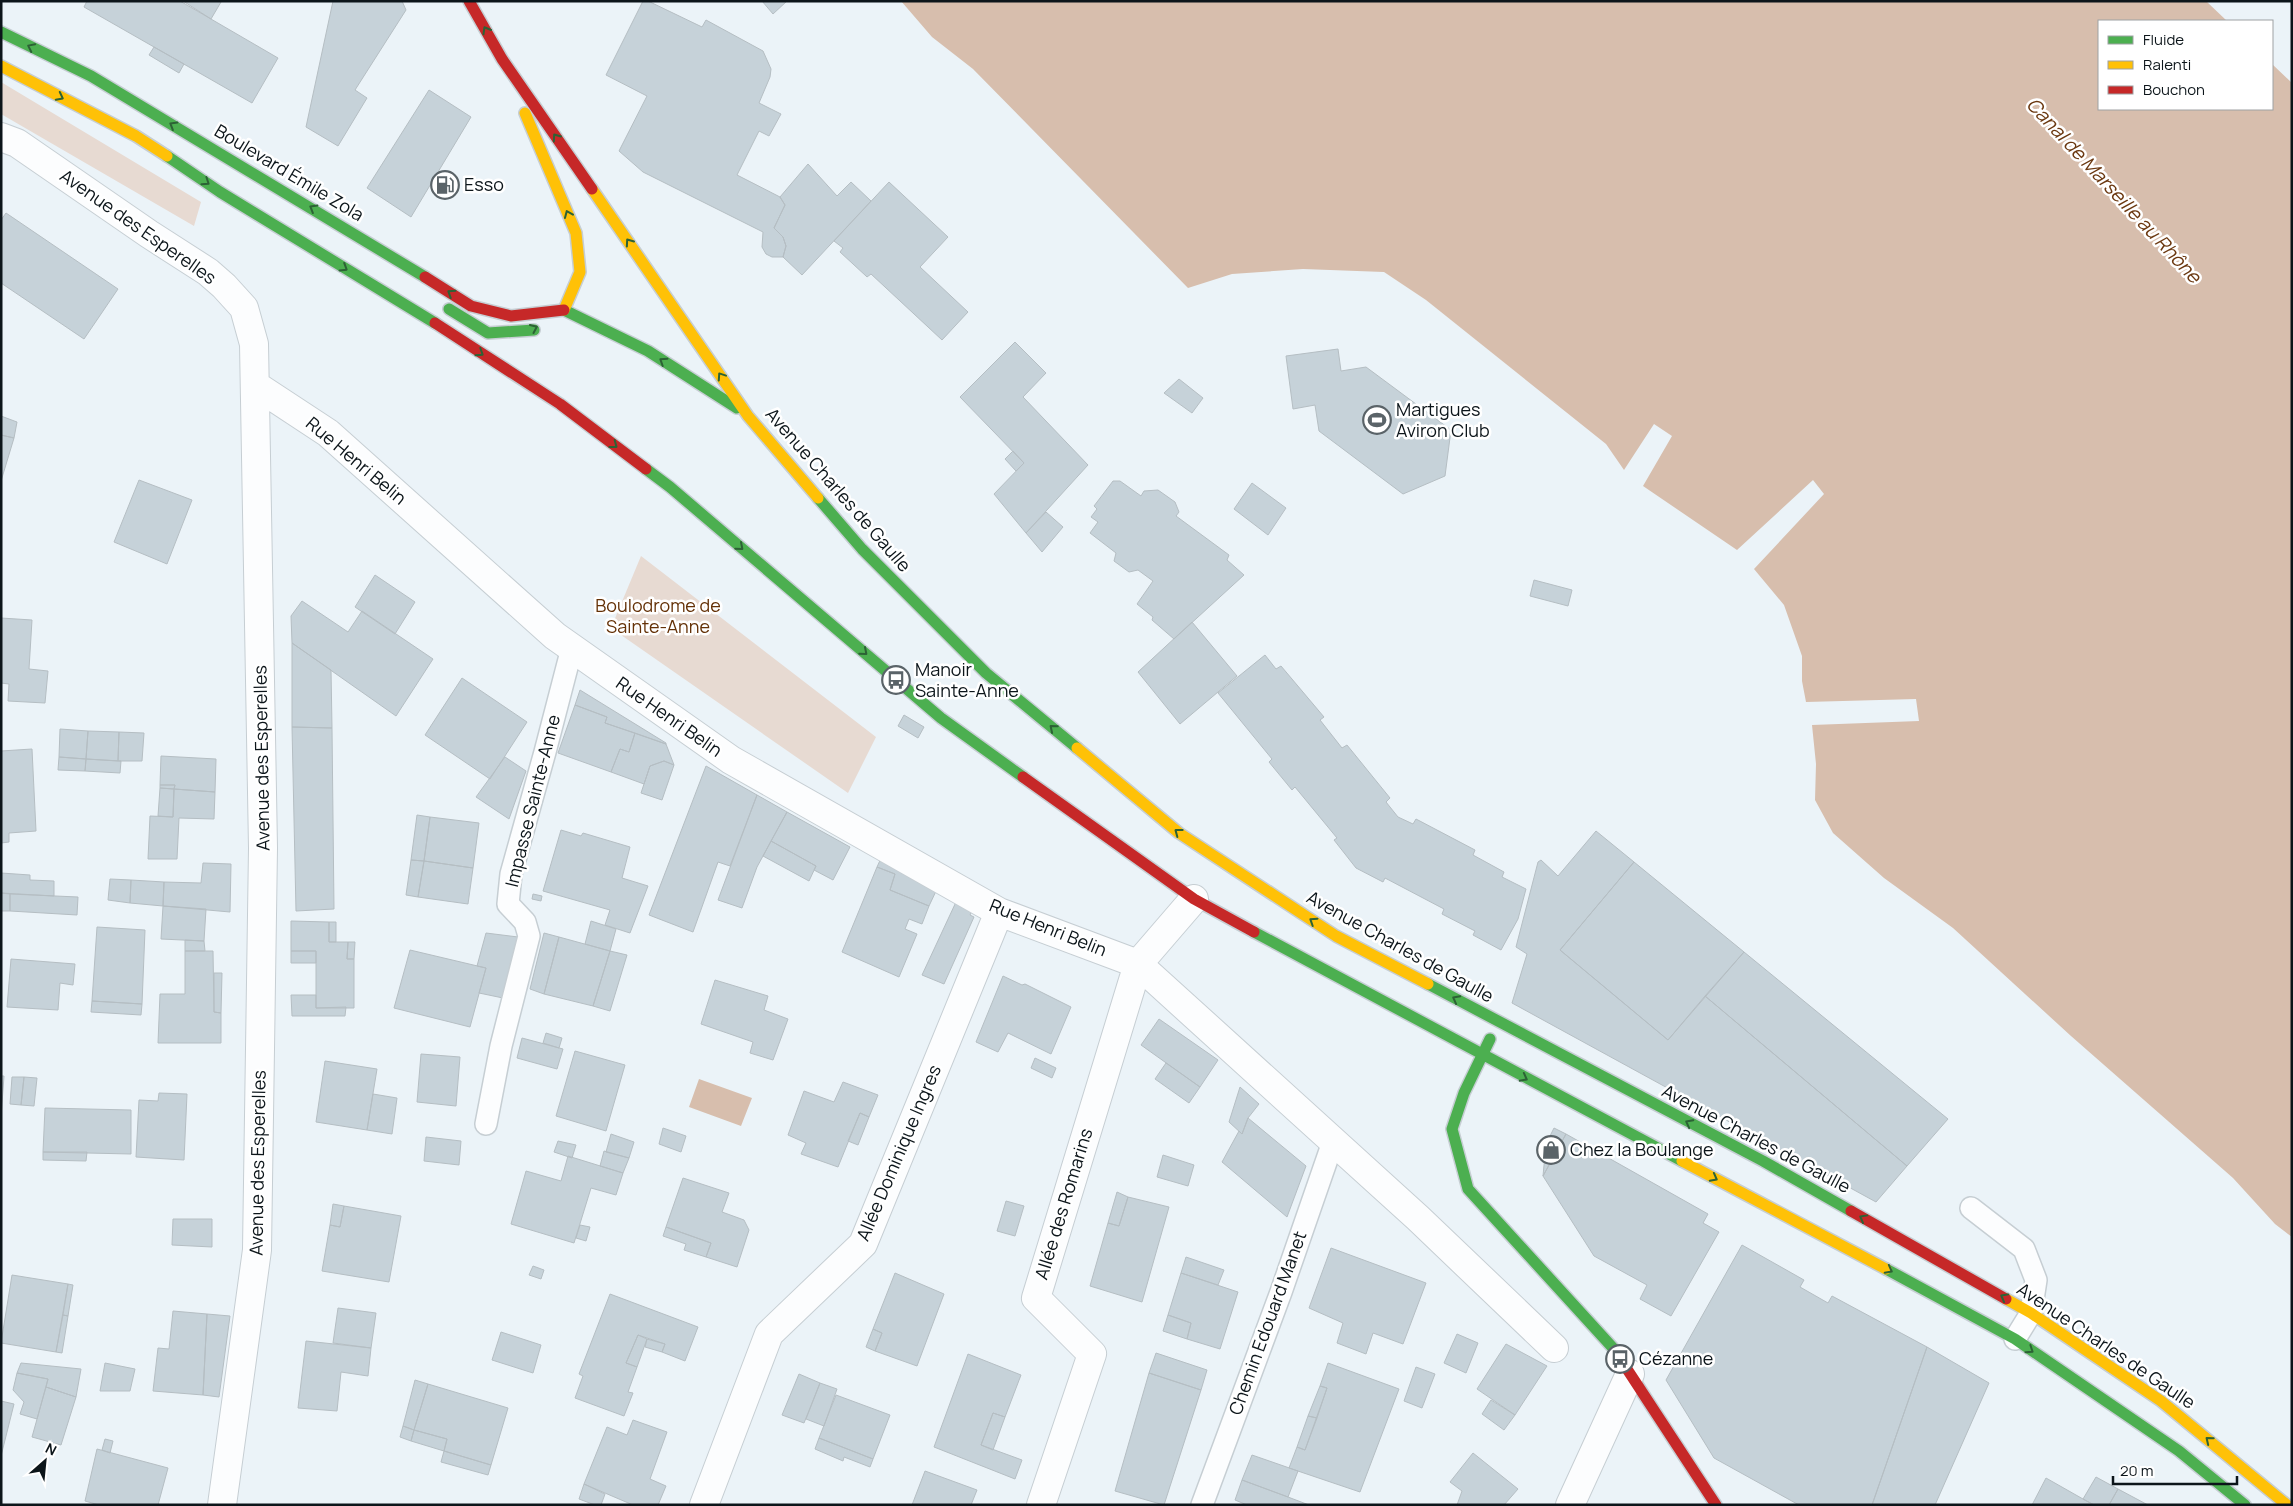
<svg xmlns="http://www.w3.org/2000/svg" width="2293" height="1506" font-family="Manrope,sans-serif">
<rect width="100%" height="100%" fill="#ebf3f8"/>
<path fill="#e7dad2" d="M1 82 201 202 194 226 1 114Z
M641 556 876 737 848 793 611 628Z"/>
<path fill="#d7bead" d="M901 1H2206L2227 21H2099V109H2272V64L2292 83V1237L2275 1224 2233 1178 2071 1036 1953 928 1884 878 1833 833 1815 800 1816 764 1812 725 1919 721 1916 699 1806 702 1802 681V656L1784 605 1754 569 1824 494 1813 480 1737 550 1643 486 1672 436 1654 424 1624 470 1606 444 1426 300 1384 272 1303 269 1232 274 1188 288 973 69 932 37Z
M699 1079 752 1098 741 1126 689 1107Z"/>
<path fill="#c6d2d9" stroke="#b5bec3" d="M87 1H180L278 58 252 103 84 7Z
M183 1H219L221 2 211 19Z
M333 1H402L406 10 355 90 367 98 338 146 306 127Z
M643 1H648L702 27 706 20 763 51 771 69 770 77 759 103 781 114 769 136 759 131 737 175 780 197 785 205 774 228 783 237 786 246 783 257H772L766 254 762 247 763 232 643 172 619 151 647 96 606 75Z
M762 1H787L773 14Z
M154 47 184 64 179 73 149 55Z
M429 90 471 117 411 217 367 188Z
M808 164 837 196 851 182 871 201 802 275 783 257 786 246 783 237 774 228 785 205 780 197Z
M889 182 948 237 920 267 968 312 942 340 871 274 867 277 866 276 840 252 843 248 834 241Z
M6 213 118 289 84 339 1 283V220Z
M1015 342 1046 373 1023 397 1088 465 1026 533 994 494 1024 463 960 397Z
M1338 349 1341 371 1366 367 1451 430 1445 476 1403 494 1319 431 1315 405 1293 409 1286 356Z
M1179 379 1203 398 1192 413 1164 393Z
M1 416 17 422 14 438 1 435Z
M1 435 14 438 1 481Z
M1013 451 1024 463 1016 471 1005 459Z
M139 480 192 500 167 564 114 542Z
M1113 481H1120L1141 496 1144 491 1158 490 1175 502 1179 512 1176 516 1229 555 1227 560 1244 575 1174 639 1152 620 1153 617 1137 604 1153 581 1138 570 1129 572 1114 561 1116 553 1090 533 1098 522 1091 517 1097 509 1094 506Z
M1252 483 1286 508 1268 535 1234 509Z
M1046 512 1063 527 1042 552 1026 533Z
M375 575 415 602 395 634 355 607Z
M1534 580 1572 590 1568 606 1530 596Z
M302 601 348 632 362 611 433 659 396 716 292 643 291 616Z
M1 618 32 620 29 669 48 671 45 703 8 701 9 684 1 683Z
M1192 622 1237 676 1180 724 1138 672Z
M292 643 331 670 332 728 292 727Z
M1265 655 1276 669 1281 666 1324 717 1320 720 1342 748 1347 745 1390 798 1386 802 1398 817 1413 824 1416 819 1475 850 1473 855 1504 872 1502 877 1526 889 1518 919 1501 950 1473 935 1475 931 1442 914 1444 909 1385 878 1383 882 1356 868 1334 840 1337 838 1295 787 1292 790 1269 762 1272 759 1218 693Z
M462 678 527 722 490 779 425 735Z
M580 690 666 743V744L605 723 607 717 575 705Z
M575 705 607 717 605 723 635 733 629 752 620 749 611 772 558 753Z
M904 715 924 727 918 738 898 726Z
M292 727 332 728 334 909 296 911Z
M60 729 88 731 86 759 59 757Z
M88 731 119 732 118 761 86 759Z
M119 732 144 733 142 761H118Z
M635 733 666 744 674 765 664 761 650 766 644 784 611 772 620 749 629 752Z
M32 749 36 831 9 833V842L1 843V751Z
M161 756 216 759 215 792 174 789 175 785H160Z
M59 757 86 759 85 771 58 770Z
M505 757 526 771 509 819 476 797Z
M86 759 121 761 120 773 85 771Z
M664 761 674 765 662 800 641 793 650 766Z
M706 766 757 795 730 866 718 862 693 932 649 915Z
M160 785H175L174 789 160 788Z
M160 788 174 789 173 817 158 816Z
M174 789 215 792 214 819 179 818 177 859H148L150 816 173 817Z
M757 795 787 812 757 867 742 908 718 900Z
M787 812 850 847 833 880 814 870 816 866 771 841Z
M417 815 430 817 424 861 411 860Z
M430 817 479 823 473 868 424 861Z
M561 830 581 836 583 833 630 847 622 878 648 886 630 933 605 925 610 910 543 891Z
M1596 831 1634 862 1560 950 1668 1040 1705 996 1907 1166 1876 1202 1512 1003 1527 954 1516 947 1538 862 1541 860 1558 876Z
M771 841 816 866 809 881 763 856Z
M882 856 937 889 929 906 890 890 895 874 877 867Z
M411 860 424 861 418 897 406 895Z
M424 861 473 868 468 904 418 897Z
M1634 862 1744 952 1668 1040 1560 950Z
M203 863 231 864 230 912 163 906 164 882 201 883Z
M877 867 895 874 890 890 929 906 922 924 909 919 905 929 917 934 899 977 842 952Z
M1 873 30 875V880L54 881V896L1 893Z
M110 879 131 880 130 903 108 900Z
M131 880 164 882 163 906 130 903Z
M1 893 10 894V911H1Z
M10 894 78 897 77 915 10 911Z
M533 894 542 896 541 901 532 899Z
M956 902 972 911 970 915 974 917 944 984 922 975Z
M163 906 206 909 204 941 161 939Z
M291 921 329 922V942H348L347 959H354V1008H316V951H291Z
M591 921 616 929 610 951 585 944Z
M329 922H336V942H329Z
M97 927 145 930 142 1004 92 1001Z
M486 933 518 937 503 998 479 993 486 968 477 966Z
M544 933 559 937 544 994 530 989Z
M559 937 610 951 593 1006 544 994Z
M185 940 204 941 205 951H185Z
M348 942H355L354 959H347Z
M410 950 486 968 470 1027 394 1008Z
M185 951H213L214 1012 221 1013V1043H158L160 994H185Z
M291 951H316V963H291Z
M610 951 627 955 610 1011 593 1006Z
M1744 952 1948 1119 1907 1166 1705 996Z
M11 959 75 964 73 985 60 983 58 1010 7 1007Z
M214 973H222L221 1013 214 1012Z
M1003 976 1022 985 1025 984 1071 1007 1051 1054 1008 1033 998 1052 976 1042Z
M715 980 768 996 764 1010 788 1019 773 1060 750 1053 753 1042 701 1024Z
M291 995H316V1008L346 1007 345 1016H292Z
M92 1001 142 1004 141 1015 91 1012Z
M1159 1019 1218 1060 1200 1087 1141 1045Z
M546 1033 562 1038 559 1048 543 1043Z
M522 1038 563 1049 557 1069 517 1058Z
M575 1051 625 1065 606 1131 556 1116Z
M421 1054 460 1057 456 1106 417 1102Z
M1035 1058 1056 1068 1052 1078 1031 1068Z
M325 1061 377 1069 367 1130 316 1122Z
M1166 1063 1200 1087 1189 1103 1155 1079Z
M1 1076H4L1 1117Z
M12 1077H24L21 1105 10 1104Z
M24 1077 37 1078 34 1106 21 1105Z
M843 1082 878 1095 869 1117 860 1113 838 1167 801 1154 806 1143 788 1135 804 1091 834 1102Z
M1240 1087 1259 1104 1248 1118 1242 1134 1229 1122Z
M159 1093 187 1094 184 1160 136 1157 139 1100 158 1101Z
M373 1094 397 1098 392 1134 367 1130Z
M45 1108 131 1110V1154L43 1152Z
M860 1113 869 1117 858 1145 848 1141Z
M1248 1118 1306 1166 1287 1217 1222 1162 1239 1131 1242 1134Z
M663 1128 686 1136 681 1152 659 1144Z
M1554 1128 1566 1134 1543 1176 1546 1144Z
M611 1134 634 1142 629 1158 606 1152Z
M1566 1134 1708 1214 1703 1223 1719 1232 1671 1316 1640 1299 1647 1285 1594 1256 1543 1176Z
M426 1137 461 1141 459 1165 424 1161Z
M558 1141 576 1145 572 1158 554 1152Z
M604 1151 629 1158 623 1173 600 1166Z
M43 1152H87L86 1161 43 1160Z
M1163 1155 1194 1165 1188 1186 1157 1177Z
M568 1156 623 1173 616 1195 591 1188 574 1243 511 1224 526 1171 561 1181Z
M683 1178 729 1193 722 1212 744 1220 749 1230 737 1267 706 1257 711 1243 666 1227Z
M1117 1192 1128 1197 1119 1226 1108 1223Z
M1128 1197 1169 1207 1142 1302 1090 1286 1108 1223 1119 1226Z
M1006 1201 1024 1206 1015 1236 997 1231Z
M333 1204 344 1206 340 1227 330 1225Z
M344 1206 401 1216 389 1282 322 1271 330 1225 340 1227Z
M173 1219H212V1247L172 1245Z
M580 1225 590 1227 586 1241 576 1238Z
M666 1227 711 1243 706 1257 684 1250 686 1244 663 1236Z
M1742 1245 1804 1280 1800 1287 1828 1303 1832 1296 1927 1347 1872 1505H1799L1714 1458 1666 1380Z
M1331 1248 1426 1283 1403 1344 1373 1333 1366 1354 1337 1343 1343 1323 1309 1308Z
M1186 1257 1224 1270 1218 1285 1181 1273Z
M533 1266 544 1270 541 1279 529 1275Z
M895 1273 944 1294 917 1366 875 1351 882 1333 873 1329Z
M1181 1273 1238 1292 1220 1349 1187 1339 1191 1323 1168 1315Z
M12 1275 68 1284 56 1352 1 1343Z
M68 1284 73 1285 68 1316 63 1315Z
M610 1294 698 1327 685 1361 662 1352 665 1344 638 1335 626 1363 637 1367 628 1392 633 1393 624 1416 575 1398 583 1376 579 1374Z
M338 1308 376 1313 371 1348 333 1343Z
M173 1311 207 1314 203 1395 153 1391 158 1348 169 1349Z
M207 1314 230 1316 219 1397 203 1395Z
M63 1315 68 1316 62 1353 56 1352Z
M1168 1315 1191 1323 1187 1339 1163 1331Z
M873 1329 882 1333 875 1351 866 1347Z
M501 1332 541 1345 533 1373 492 1360Z
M1457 1334 1478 1343 1466 1373 1444 1363Z
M638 1335 647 1339 637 1367 626 1363Z
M647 1339 665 1344 662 1352 645 1347Z
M306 1341 371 1348 368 1376 341 1372 337 1411 298 1408Z
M1506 1344 1547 1366 1515 1415 1477 1389Z
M1927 1347 1989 1383 1935 1505H1872Z
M1156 1353 1207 1370 1201 1390 1149 1373Z
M968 1354 1021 1375 1005 1417 993 1413 981 1445 1022 1460 1015 1479 934 1447Z
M21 1363 81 1369 76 1397 46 1387 48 1379 17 1373Z
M105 1363 135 1369 130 1391H100Z
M1328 1363 1399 1389 1360 1492 1289 1468 1297 1447 1305 1450 1327 1388 1320 1386Z
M1416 1367 1435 1374 1422 1408 1404 1401Z
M17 1373 48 1379 37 1419 20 1414 24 1402 13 1390Z
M1149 1373 1201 1390 1164 1505 1115 1491Z
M799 1374 820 1383 804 1423 782 1415Z
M415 1380 428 1384 414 1430 403 1426Z
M820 1383 837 1389 824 1426 806 1419Z
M428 1384 508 1408 491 1465 444 1451 447 1439 414 1430Z
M1320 1386 1327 1388 1317 1418 1308 1416Z
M46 1387 76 1397 61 1445 32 1437Z
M836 1395 890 1415 873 1459 819 1438Z
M1491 1400 1515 1415 1504 1430 1482 1414Z
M1 1401 14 1404 1 1456Z
M993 1413 1005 1417 993 1450 981 1445Z
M1308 1416 1317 1418 1305 1450 1297 1447Z
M633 1420 667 1432 650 1479 666 1486 658 1505H633L584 1484 607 1427 627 1435Z
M403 1426 414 1430 411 1441 400 1437Z
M414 1430 447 1439 444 1451 411 1441Z
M819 1438 873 1459 870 1467 844 1457 843 1461 815 1449Z
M105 1439 113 1441 110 1453 102 1450Z
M97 1449 168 1468 158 1505H99L85 1501Z
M444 1451 491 1465 488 1475 441 1462Z
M1473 1453 1518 1489 1504 1505H1457L1462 1491 1450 1482Z
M1252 1455 1298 1471 1288 1497 1242 1480Z
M925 1471 977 1490 971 1505H912Z
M2096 1477 2118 1489 2109 1505H2094L2083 1499Z
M2046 1478 2083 1499 2094 1505H2032Z
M1242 1480 1288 1497 1309 1505H1247L1235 1500Z
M584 1484 605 1494 601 1505H595L579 1499Z
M2118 1489 2148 1505H2109Z"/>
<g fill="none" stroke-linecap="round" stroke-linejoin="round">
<defs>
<path id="lane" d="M486 1124 501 1046 529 936 525 922 508 904 511 874 545 752 572 648
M1971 1208 2024 1249 2036 1280 2031 1313 2015 1339
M1202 1505 1281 1292 1333 1142"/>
<path id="street" d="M1 137 17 143 149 234 208 272 224 286 244 308 254 344 263 848 257 1250 222 1505
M255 385 328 433 555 636 731 760 999 912 1138 964 1418 1218 1554 1348
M704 1505 769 1334 863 1244 999 912
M1041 1505 1092 1354 1036 1298 1138 964 1194 899
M1570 1505 1630 1374"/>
<path id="fast" d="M1 32 91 76 425 277
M167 156 220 192 435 323
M449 309 488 333 534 330
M564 310 648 351 737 408
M646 469 670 487 941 718 1023 777
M818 498 862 549 986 673 1077 748
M1254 932 1682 1161
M1428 984 1763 1161 1851 1211
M1490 1039 1464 1093 1452 1129 1468 1189 1613 1348 1625 1366
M1886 1269 2015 1339 2179 1451 2245 1505"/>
<path id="slow" d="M1 66 136 136 167 156
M525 113 576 233 580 272 564 310
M592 189 748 416 818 498
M1077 748 1179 833 1336 936 1428 984
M1682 1161 1886 1269
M2006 1299 2031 1313 2161 1401 2287 1505"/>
<path id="jam" d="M469 1 502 59 592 189
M425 277 471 306 511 316 564 310
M435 323 560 404 646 469
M1023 777 1194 899 1254 932
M1851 1211 2006 1299
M1625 1366 1716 1505"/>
</defs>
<use href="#lane" stroke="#c6ced3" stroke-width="24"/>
<use href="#street" stroke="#c6ced3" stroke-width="30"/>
<use href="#fast" stroke="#c6ced3" stroke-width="14"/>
<use href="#slow" stroke="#c6ced3" stroke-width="14"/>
<use href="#jam" stroke="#c6ced3" stroke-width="14"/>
<use href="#lane" stroke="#fcfdfe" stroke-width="21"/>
<use href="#street" stroke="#fcfdfe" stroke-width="28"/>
<use href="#fast" stroke="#4caf50" stroke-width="11"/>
<use href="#slow" stroke="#ffc107" stroke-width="11"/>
<use href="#jam" stroke="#c62828" stroke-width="11"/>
</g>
<defs><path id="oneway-chevron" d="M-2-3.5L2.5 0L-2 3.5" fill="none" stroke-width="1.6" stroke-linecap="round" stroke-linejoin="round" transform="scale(1.25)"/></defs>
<g stroke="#2c6235">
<use href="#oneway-chevron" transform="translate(486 30) rotate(-120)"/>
<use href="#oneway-chevron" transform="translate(31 47) rotate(-154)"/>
<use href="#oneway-chevron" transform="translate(60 97) rotate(27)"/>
<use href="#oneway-chevron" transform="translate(173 125) rotate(-149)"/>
<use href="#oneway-chevron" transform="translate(556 137) rotate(-125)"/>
<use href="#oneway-chevron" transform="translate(206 182) rotate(34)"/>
<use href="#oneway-chevron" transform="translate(313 208) rotate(-149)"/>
<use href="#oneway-chevron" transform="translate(568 214) rotate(-113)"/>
<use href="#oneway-chevron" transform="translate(629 242) rotate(-125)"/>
<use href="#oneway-chevron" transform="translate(344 268) rotate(32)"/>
<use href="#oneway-chevron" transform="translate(451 293) rotate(-147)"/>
<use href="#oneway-chevron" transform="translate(534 328) rotate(-24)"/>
<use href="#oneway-chevron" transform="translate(480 353) rotate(33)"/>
<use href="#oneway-chevron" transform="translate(663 361) rotate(-147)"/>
<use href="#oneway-chevron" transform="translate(721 376) rotate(-124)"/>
<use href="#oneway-chevron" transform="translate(614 445) rotate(37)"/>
<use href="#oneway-chevron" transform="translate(740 547) rotate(41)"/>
<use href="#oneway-chevron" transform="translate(864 652) rotate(41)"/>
<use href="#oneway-chevron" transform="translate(1053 728) rotate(-140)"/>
<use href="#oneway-chevron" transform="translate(1178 832) rotate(-143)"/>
<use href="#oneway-chevron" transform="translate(1313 921) rotate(-147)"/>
<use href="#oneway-chevron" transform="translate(1456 999) rotate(-152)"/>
<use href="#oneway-chevron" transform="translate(1524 1078) rotate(28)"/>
<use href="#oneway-chevron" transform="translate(1689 1123) rotate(-152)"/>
<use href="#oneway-chevron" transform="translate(1714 1178) rotate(28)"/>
<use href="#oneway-chevron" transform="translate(1863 1218) rotate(-151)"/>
<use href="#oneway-chevron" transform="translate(1889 1270) rotate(28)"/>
<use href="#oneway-chevron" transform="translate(2004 1297) rotate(-151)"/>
<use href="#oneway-chevron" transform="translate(2030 1350) rotate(34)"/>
<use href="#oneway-chevron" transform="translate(2209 1440) rotate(-141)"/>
</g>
<defs>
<symbol id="fuel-ring" viewBox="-11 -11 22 22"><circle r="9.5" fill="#fff" stroke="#5a6368" stroke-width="1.5"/><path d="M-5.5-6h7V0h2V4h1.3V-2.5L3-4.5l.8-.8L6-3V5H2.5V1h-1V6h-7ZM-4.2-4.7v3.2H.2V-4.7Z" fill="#5a6368"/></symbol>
<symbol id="stadium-ring" viewBox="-11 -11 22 22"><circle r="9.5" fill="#fff" stroke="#5a6368" stroke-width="1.5"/><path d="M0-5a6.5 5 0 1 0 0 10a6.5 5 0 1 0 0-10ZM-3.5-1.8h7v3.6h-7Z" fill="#5a6368"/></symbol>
<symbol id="bus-ring" viewBox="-11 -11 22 22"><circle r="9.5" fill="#fff" stroke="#5a6368" stroke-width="1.5"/><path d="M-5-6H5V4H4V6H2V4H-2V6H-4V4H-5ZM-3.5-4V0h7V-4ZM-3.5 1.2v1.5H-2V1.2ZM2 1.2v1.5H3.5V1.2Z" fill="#5a6368"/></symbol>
<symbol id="shop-ring" viewBox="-11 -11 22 22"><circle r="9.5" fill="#fff" stroke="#5a6368" stroke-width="1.5"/><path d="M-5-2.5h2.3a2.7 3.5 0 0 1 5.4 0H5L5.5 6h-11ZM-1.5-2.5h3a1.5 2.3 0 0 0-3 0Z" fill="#5a6368"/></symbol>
</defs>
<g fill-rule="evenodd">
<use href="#fuel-ring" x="429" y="169" width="32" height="32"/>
<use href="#stadium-ring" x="1361" y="404" width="32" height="32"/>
<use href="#bus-ring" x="880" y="664" width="32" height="32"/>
<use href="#shop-ring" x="1535" y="1134" width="32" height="32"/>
<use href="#bus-ring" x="1604" y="1343" width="32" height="32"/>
</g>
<g text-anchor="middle" stroke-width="5" stroke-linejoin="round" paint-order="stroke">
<g font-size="18" fill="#0c151a" stroke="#fff">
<text transform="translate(289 173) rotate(31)" y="6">Boulevard Émile Zola</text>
<text transform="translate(138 227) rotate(35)" y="6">Avenue des Esperelles</text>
<text transform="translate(356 461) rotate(40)" y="6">Rue Henri Belin</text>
<text transform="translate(838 490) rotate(49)" y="6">Avenue Charles de Gaulle</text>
<text transform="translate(669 717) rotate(35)" y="6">Rue Henri Belin</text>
<text transform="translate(262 758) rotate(-91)" y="6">Avenue des Esperelles</text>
<text transform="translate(533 801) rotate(-76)" y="6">Impasse Sainte-Anne</text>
<text transform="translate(1048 928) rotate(22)" y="6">Rue Henri Belin</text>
<text transform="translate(1400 947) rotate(29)" y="6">Avenue Charles de Gaulle</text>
<text transform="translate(1756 1139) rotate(28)" y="6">Avenue Charles de Gaulle</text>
<text transform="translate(899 1153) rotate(-67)" y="6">Allée Dominique Ingres</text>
<text transform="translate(258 1163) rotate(-89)" y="6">Avenue des Esperelles</text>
<text transform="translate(1064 1204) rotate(-73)" y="6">Allée des Romarins</text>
<text transform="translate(1268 1323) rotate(-70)" y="6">Chemin Edouard Manet</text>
<text transform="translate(2106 1346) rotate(34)" y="6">Avenue Charles de Gaulle</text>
</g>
<g font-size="18" fill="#0c151a" stroke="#fff" text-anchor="start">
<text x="464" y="191">Esso</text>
<text x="1396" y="416">Martigues<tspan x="1396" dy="21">Aviron Club</tspan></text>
<text x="915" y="676">Manoir<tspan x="915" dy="21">Sainte-Anne</tspan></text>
<text x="1570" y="1156">Chez la Boulange</text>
<text x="1639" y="1365">Cézanne</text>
</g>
<g font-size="18" fill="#643107" stroke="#fff">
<text x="658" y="612">Boulodrome de<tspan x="658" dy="21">Sainte-Anne</tspan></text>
</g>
<g font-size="19" font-style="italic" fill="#6b3810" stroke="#fff">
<text transform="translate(2114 190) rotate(47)" y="7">Canal de Marseille au Rhône</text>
</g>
</g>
<rect width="2293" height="1506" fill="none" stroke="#0c151a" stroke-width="5"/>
<rect x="2098" y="20" width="175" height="90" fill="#ffffff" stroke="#9ea1a3"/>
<rect x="2108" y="36" width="25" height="8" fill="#4caf50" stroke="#9ea1a3"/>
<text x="2143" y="45" font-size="15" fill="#0c151a">Fluide</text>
<rect x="2108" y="61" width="25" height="8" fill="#ffc107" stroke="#9ea1a3"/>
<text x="2143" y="70" font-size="15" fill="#0c151a">Ralenti</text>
<rect x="2108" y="86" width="25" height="8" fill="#c62828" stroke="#9ea1a3"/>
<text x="2143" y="95" font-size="15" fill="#0c151a">Bouchon</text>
<g transform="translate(45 1461) rotate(27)" stroke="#ffffff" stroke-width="4" paint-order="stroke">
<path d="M0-4L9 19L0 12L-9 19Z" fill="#0c151a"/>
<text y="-8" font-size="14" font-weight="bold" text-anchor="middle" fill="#0c151a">N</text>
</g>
<path d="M2113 1476v8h124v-8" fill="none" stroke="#0c151a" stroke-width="2.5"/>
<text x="2120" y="1476" font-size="15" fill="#0c151a" stroke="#ffffff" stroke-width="4" paint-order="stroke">20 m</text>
</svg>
